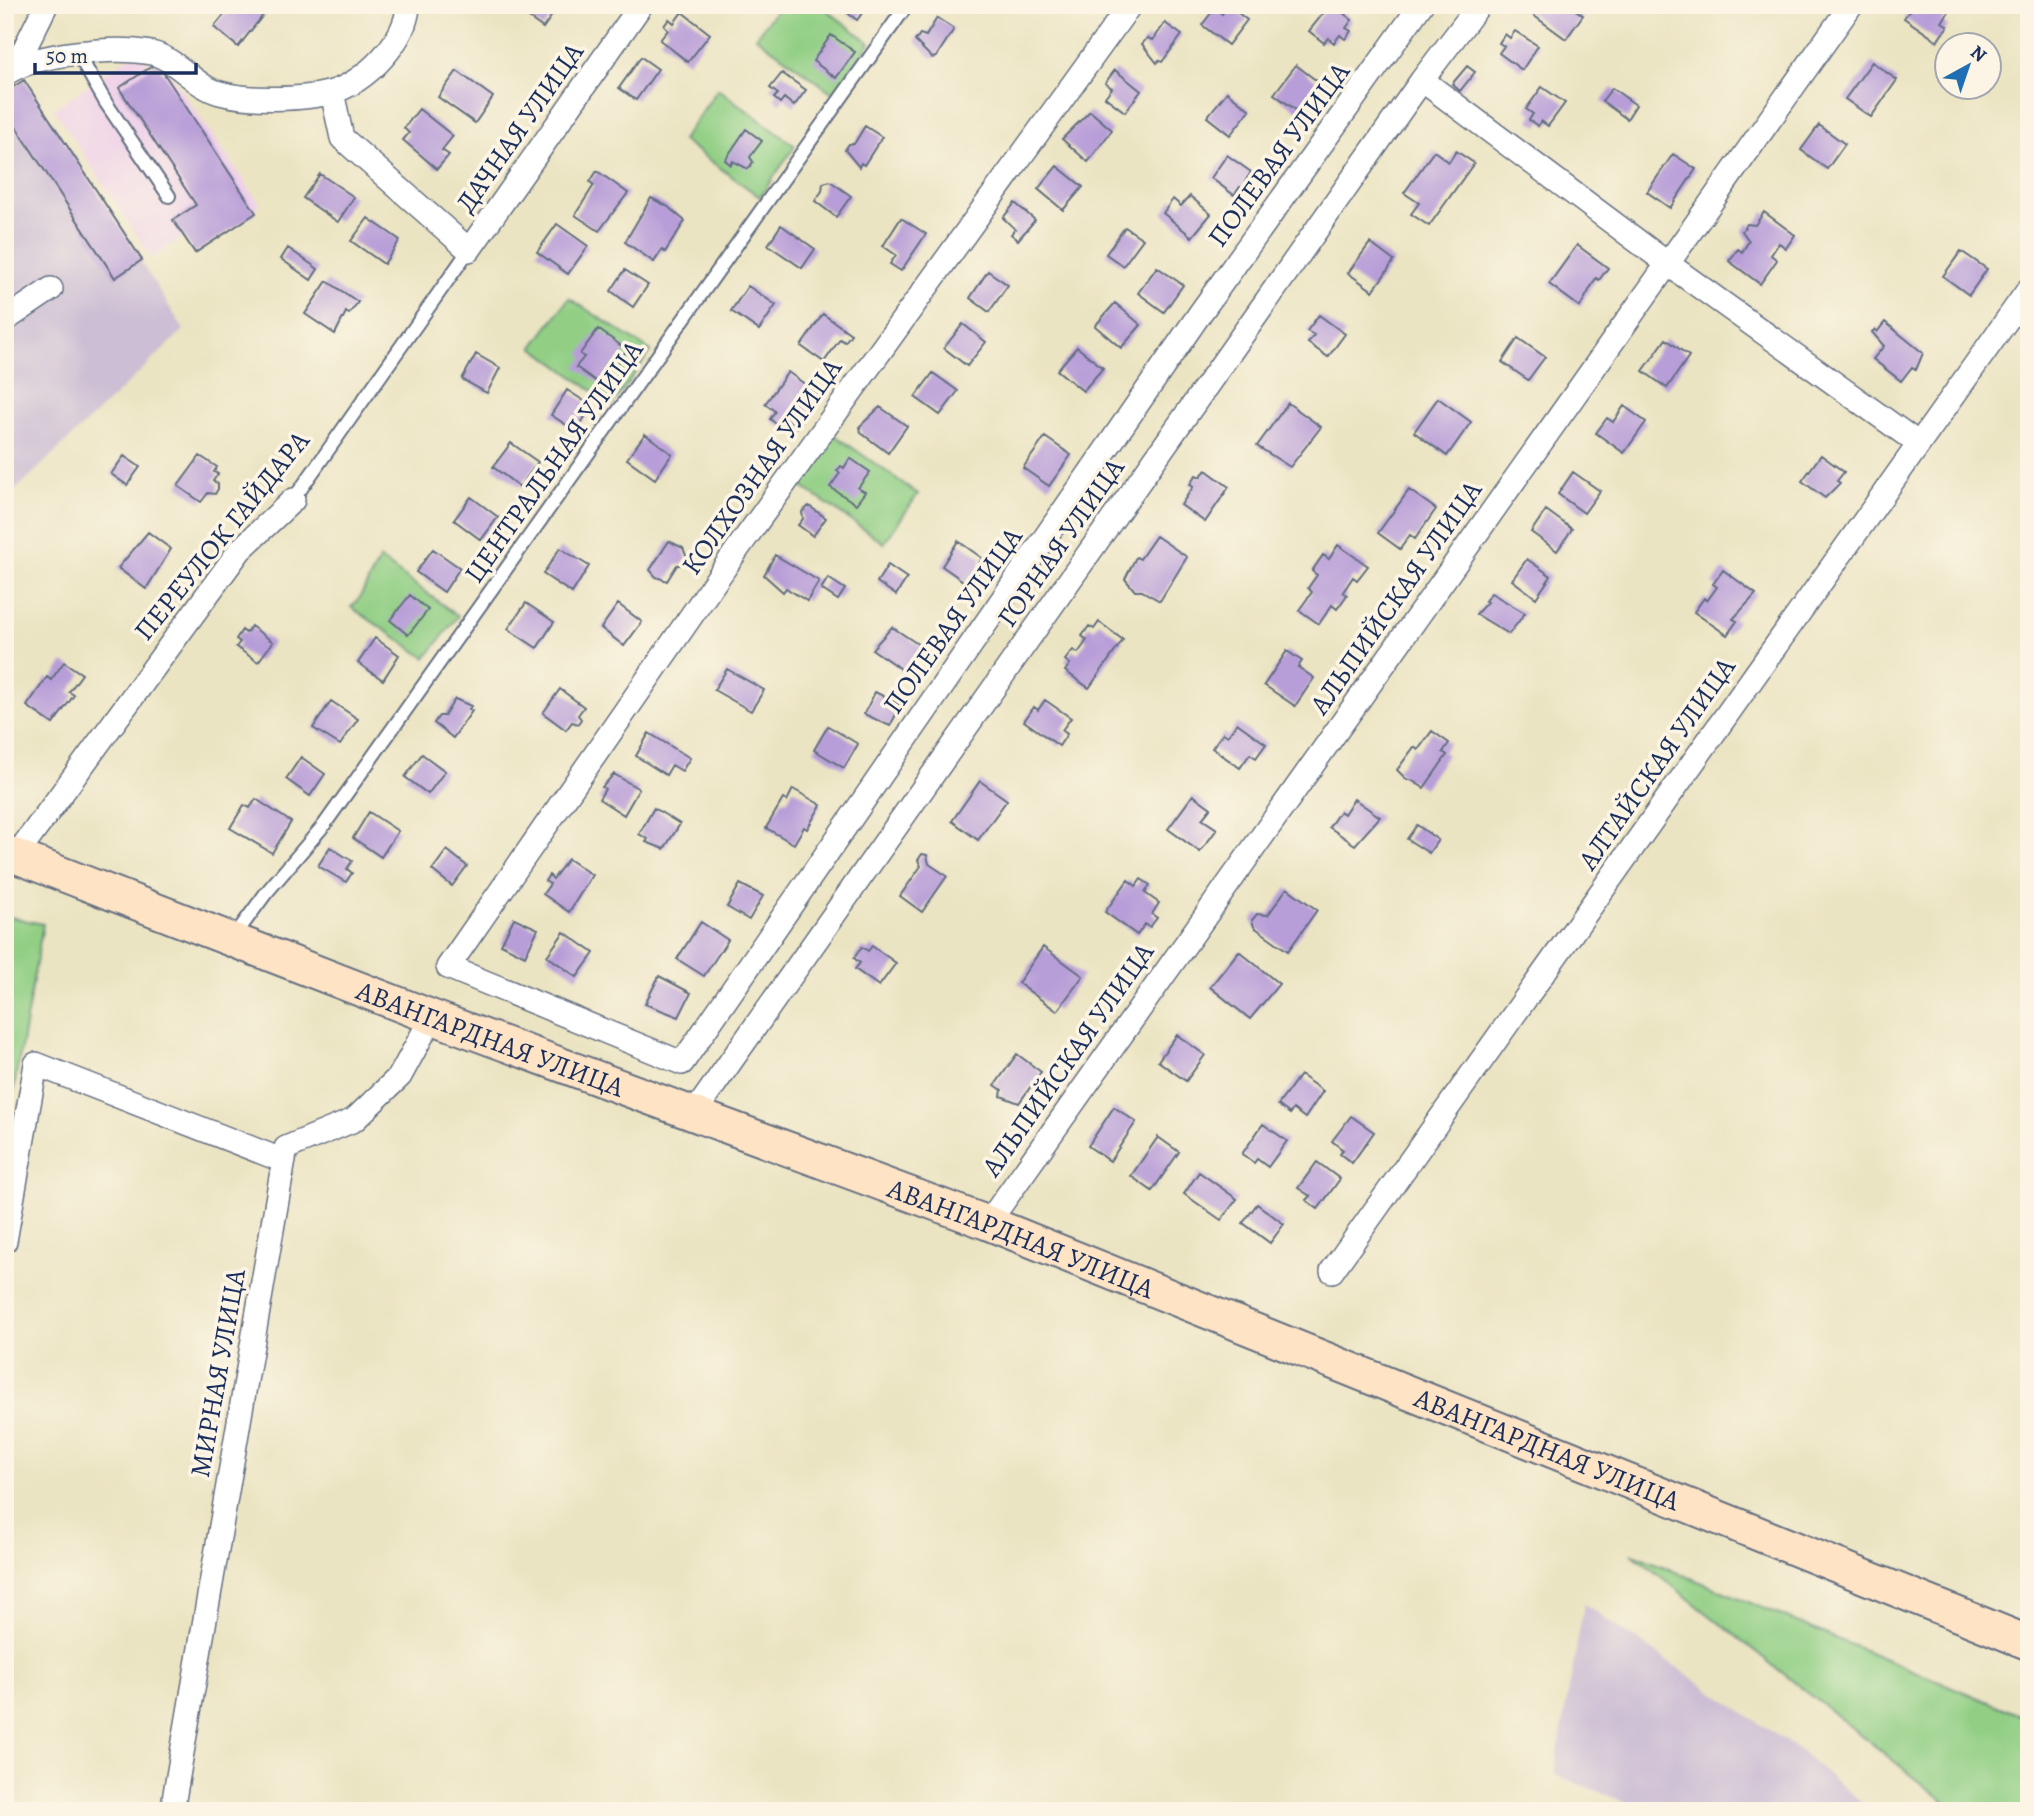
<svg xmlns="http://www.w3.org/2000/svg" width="2034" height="1816" font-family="Alegreya,serif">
<rect width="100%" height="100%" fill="#fcf5e5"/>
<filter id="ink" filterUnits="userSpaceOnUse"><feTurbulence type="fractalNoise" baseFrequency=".0143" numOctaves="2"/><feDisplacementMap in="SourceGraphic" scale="14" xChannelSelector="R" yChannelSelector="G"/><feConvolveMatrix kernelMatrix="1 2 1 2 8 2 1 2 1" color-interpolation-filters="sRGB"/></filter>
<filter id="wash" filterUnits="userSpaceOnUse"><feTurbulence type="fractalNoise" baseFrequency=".00686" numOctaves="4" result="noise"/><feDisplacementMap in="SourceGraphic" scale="28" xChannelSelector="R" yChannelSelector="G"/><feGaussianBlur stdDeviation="1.57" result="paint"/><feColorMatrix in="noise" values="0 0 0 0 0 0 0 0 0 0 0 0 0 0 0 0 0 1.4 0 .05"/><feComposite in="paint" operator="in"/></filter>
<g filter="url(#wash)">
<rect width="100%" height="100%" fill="#ebe4c2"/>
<path fill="#eed0e8" d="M138 51 157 78 168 71 260 204 216 235 189 232 152 258 54 109Z"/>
<path fill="#ccbed4" d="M25 79 184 330 5 500V93Z
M1584 1604 1804 1754 1871 1811H1647L1554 1774Z"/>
<path fill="#92cf85" stroke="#567f72" stroke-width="2" d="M780 5H820L870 43 833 93 756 37Z
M718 89 795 146 760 197 682 140Z
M569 298 651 351 612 405 533 347Z
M833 434 918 494 884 543 798 484Z
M380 559 458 616 426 658 351 607 359 599Z
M5 916 43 924 5 1139Z
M1631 1553 2029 1719V1811H1957Z"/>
<g id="blocks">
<path fill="#b89ed8" d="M232 5H271L238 47 214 27Z
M511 5H559L543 28Z
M837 5H868L857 20Z
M1228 5 1247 20 1228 45 1202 25 1215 8 1222 14Z
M1330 5H1339L1337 8 1352 20 1346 28 1351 31 1345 39 1340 35 1334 43 1328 38 1324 43 1309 31Z
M1529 5H1568L1583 15 1566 39 1526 10Z
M1914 5H1953L1942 22 1948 26 1937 41 1904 18Z
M682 12 710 34 688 62 660 40 668 30 664 26 669 19 674 23Z
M937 18 954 29 936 57 932 58 915 41 920 34 926 36Z
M1165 23 1182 35 1162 62 1159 60 1157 63 1142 44 1147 38 1153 40Z
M1515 31 1538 46 1522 70 1499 53 1504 46 1499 43 1505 34 1510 38Z
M831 35 855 52 836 78 813 61Z
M641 57 658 69 636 100 619 88Z
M1872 62 1897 80 1871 117 1845 99Z
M157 63 256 213 195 253 173 220 196 205 119 88Z
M1296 65 1322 85 1300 113 1274 94Z
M1467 66 1475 72 1460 91 1452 84Z
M1115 70 1141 91 1125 112 1105 97 1112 88 1105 83Z
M457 71 493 97 475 123 438 97Z
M782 73 806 90 794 106 784 98 780 103 774 98 778 94 770 88Z
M24 80 142 260 115 278 5 110V92Z
M1542 87 1565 103 1548 126 1541 121 1538 126 1529 120 1533 114 1526 109Z
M1612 88 1636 105 1627 119 1602 101Z
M1227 92 1250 110 1230 135 1207 117Z
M419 109 453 136 442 150 449 155 437 169 403 140 409 133 404 128Z
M1090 111 1112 130 1088 162 1062 139Z
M1819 125 1845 144 1827 169 1801 150Z
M865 126 882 137 864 165 861 163 859 167 845 150 849 144H854Z
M746 129 762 141 750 157 753 162 748 169 733 161 731 165 725 160Z
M1434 151 1449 162 1456 151 1474 163 1429 226 1411 214 1419 203 1404 193Z
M1673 154 1696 169 1670 208 1647 192Z
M1227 155 1251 172 1246 180 1252 185 1247 192 1240 187 1234 195 1211 178Z
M1057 166 1083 187 1063 210 1038 189Z
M597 171 628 193 599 231 575 215 594 185 590 182Z
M320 174 354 197 338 222 303 198Z
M830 181 851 196 836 217 815 201 822 191 823 183Z
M1190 196 1211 214 1192 237 1163 213 1173 199 1181 206Z
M651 198 667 206 685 221 665 252 662 250 654 262 625 242Z
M1015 203 1035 220 1018 240 1011 234 1015 229 1003 218Z
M1764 212 1795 235 1786 248 1779 243 1771 255 1777 260 1760 284 1729 261 1738 249 1742 252 1749 241 1742 231 1747 224 1755 225Z
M368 218 400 240 384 264 351 241Z
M901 218 926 234 901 271 890 264 896 255 883 246Z
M557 224 588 246 568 274 537 252Z
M781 225 815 249 802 268 768 245Z
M1125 227 1143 239 1123 266 1106 254Z
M1370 243 1394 261 1373 291 1348 273Z
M1577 245 1608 268 1599 280 1596 278 1580 307 1549 284Z
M288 248 318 269 311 280 281 259Z
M1961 251 1987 269 1969 295 1943 276Z
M1157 267 1183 285 1164 312 1138 293Z
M625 270 648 285 633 307 611 291Z
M988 271 1008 285 989 312 970 298Z
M327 281 358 302 349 314 346 312 335 334 305 314Z
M748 286 776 305 759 330 731 311Z
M1115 303 1141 325 1121 348 1095 326Z
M823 314 851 334 845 342 840 339 824 362 801 346Z
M1319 315 1345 334 1328 357 1308 343 1314 335 1307 331Z
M1885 322 1923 353 1916 370 1912 367 1901 381 1873 359 1884 346 1872 332 1875 329 1877 332Z
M963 324 986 342 967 366 944 348Z
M598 329 627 350 615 366 612 365 601 385 576 367 584 357 580 354Z
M1518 338 1545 357 1528 380 1502 362Z
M1666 339 1689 356 1667 388 1643 371Z
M1077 347 1103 368 1083 391 1057 370Z
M476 354 500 368 487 393 462 379Z
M788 372 820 395 797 427 786 419 780 427 770 419 775 411 765 404Z
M933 373 958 391 940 415 915 397Z
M567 390 592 406 576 431 551 415Z
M1438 398 1471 422 1447 456 1414 432Z
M1288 403 1321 427 1290 467 1257 446Z
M1624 406 1646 422 1624 453 1596 433 1607 418 1613 422Z
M880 407 907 426 888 453 861 433 860 426Z
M645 434 672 454 655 479 627 459Z
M1045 437 1071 455 1049 486 1023 468Z
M511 443 538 462 520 487 493 467Z
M1821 455 1844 472 1837 481 1840 483 1825 498 1802 481Z
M124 456 140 467 127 485 111 474Z
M200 456 217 467 214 472 218 474 213 481 218 484V489L215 494 208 493 201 502 178 486Z
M850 458 870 472 858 488 865 492 856 504 830 487 840 473 837 471 841 466 844 468Z
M1206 470 1229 487 1205 522 1181 505 1193 487 1190 484 1196 475 1200 477Z
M1573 472 1600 491 1584 513 1558 494Z
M1409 490 1436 509 1415 539 1410 535 1400 549 1378 533Z
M471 497 498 517 481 540 454 520Z
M809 506 826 518 813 536 798 525 803 519 802 512Z
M1546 510 1572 529 1557 551 1531 532Z
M148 532 171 549 146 589 118 568Z
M1156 536 1187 557 1160 601 1142 591H1135L1125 579 1136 557 1140 559Z
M669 541 683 548 687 558 682 565H677L667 581 656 577 650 570Z
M958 541 982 558 978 565 982 568 975 578 971 575 966 583 942 566Z
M1338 545 1368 566 1357 580 1353 577 1343 592 1347 595 1337 609 1332 605 1319 624 1299 610 1312 592 1308 588 1317 575 1312 571 1323 555 1329 559Z
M560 548 589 566 572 593 543 574Z
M433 549 460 568 444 592 416 572Z
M775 555 819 581 807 601 786 588 783 592 764 575Z
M1527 559 1551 576 1536 598 1512 580Z
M888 565 907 578 896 595 877 582Z
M1723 570 1756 594 1733 619 1737 621 1727 635 1694 612 1704 598 1707 601 1717 587 1713 584Z
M828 578 845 589 838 600 821 589Z
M1491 593 1525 613 1509 634 1476 614 1487 602 1485 601Z
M410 595 428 610 408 635 390 620Z
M526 603 554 622 537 648 508 629Z
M618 604 642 622 624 646 601 628Z
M1099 622 1123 640 1089 688 1065 671 1070 664 1065 660 1073 650 1078 653 1083 646 1087 640 1082 636 1089 626 1094 629Z
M251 626 273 642 258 662 236 647 240 642 236 639 242 630 246 633Z
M892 627 922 647 905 672 872 649Z
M375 638 399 655 383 680 358 663Z
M1287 651 1302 661 1298 667 1314 678 1295 706 1264 685Z
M64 662 82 674 69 692 74 695 53 724 27 706 47 677 51 680Z
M727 669 764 690 751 711 714 690Z
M560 689 584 707 578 715 581 719 578 724 572 722 566 730 543 713Z
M875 692 901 705 890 726 864 714Z
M455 699 471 706 469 709 472 711 453 738 434 723 439 716H444Z
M1045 700 1071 718 1062 730 1067 734 1059 746 1024 721 1034 707 1038 710Z
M331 701 358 719 340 745 313 728Z
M1237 723 1266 744 1256 758 1250 754 1240 768 1212 748 1223 733 1228 736Z
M828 726 858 744 844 768 814 750Z
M1432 731 1449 743 1443 752 1447 755 1424 788 1411 780H1407L1397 770 1414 747 1418 750Z
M649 733 690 758 682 771 672 765 666 775 636 756Z
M422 754 445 771 428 794 405 777Z
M301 757 325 774 310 796 286 779Z
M614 774 639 789 624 815 599 799 605 789 602 787Z
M980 781 1007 800 978 840 952 821Z
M793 789 821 805 807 829 804 827 794 844 766 828 783 799 787 801Z
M1193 795 1211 808 1202 819 1217 829 1200 852 1168 829Z
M256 799 291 822 272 853 230 828 244 805 250 808Z
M1354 799 1380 817 1355 845 1329 827 1340 811 1344 814Z
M654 808 680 824 664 849 646 842 648 839 639 834Z
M369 812 398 831 381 857 353 838Z
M1417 825 1438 840 1429 853 1407 839Z
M330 847 352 861 347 869 352 873 346 882 318 866Z
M447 850 467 866 452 886 432 870Z
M922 854 927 855 929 864 947 876 922 912 900 896 921 866 918 860Z
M568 859 592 875 569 912 543 894 550 884 545 881 549 875 553 879Z
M1141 879 1150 885 1145 893 1159 903 1152 914 1157 918 1150 927 1145 924 1137 935 1105 912 1128 880 1136 886Z
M740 884 763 896 749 920 727 907Z
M1287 888 1317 910 1288 951 1254 927 1252 920 1257 914 1268 915Z
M514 918 538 929 525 956 501 944Z
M701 922 728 940 704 976 677 959Z
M564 932 594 953 577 977 547 956Z
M872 946 896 963 879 986 855 969 860 963 854 958 862 947 868 951Z
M1043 947 1083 976 1057 1011 1018 983Z
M1239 951 1279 984 1250 1019 1210 987Z
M659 976 691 993 679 1017 645 1004Z
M1177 1035 1205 1055 1186 1081 1158 1061Z
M1017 1054 1041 1072 1019 1103 1001 1096 1002 1090 995 1085Z
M1300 1075 1323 1091 1305 1118 1293 1109 1290 1114 1278 1105Z
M1114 1107 1136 1122 1110 1161 1088 1146Z
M1351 1116 1374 1132 1352 1163 1340 1154 1343 1150 1332 1141Z
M1263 1124 1287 1141 1268 1167 1257 1159 1254 1163 1242 1154Z
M1158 1137 1179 1152 1152 1191 1131 1176Z
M1317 1162 1340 1179 1318 1209 1306 1200 1310 1196 1298 1188Z
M1199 1172 1237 1199 1221 1220 1184 1194Z
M1257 1204 1284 1224 1270 1243 1243 1223Z"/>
</g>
</g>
<g filter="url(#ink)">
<use href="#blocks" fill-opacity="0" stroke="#646e81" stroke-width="2"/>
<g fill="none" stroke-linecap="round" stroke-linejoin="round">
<defs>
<path id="lane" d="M78 54 106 103 169 196
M293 500 469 250
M233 938 266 893 324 825 907 5"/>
<path id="street" d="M1130 5 739 547 448 967 682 1063 1201 312 1421 5
M16 66 46 5
M5 74C35 53 116 46 151 53 176 58 195 87 220 93 248 101 304 100 332 92 365 83 407 40 408 5
M1422 80 1668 264 1919 444
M332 92 342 138 469 250 641 5
M5 320 51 289
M16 856 240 550 293 500
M693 1115 1422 80 1479 5
M988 1223 1851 5
M5 1241 36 1064 284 1161
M1332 1271 2029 289
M172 1811 286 1148 354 1120 400 1076 432 1017"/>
<g id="secondary">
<path id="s1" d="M5 852 432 1017 988 1223 2029 1643"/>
</g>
</defs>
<use href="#lane" stroke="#646e81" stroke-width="16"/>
<use href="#street" stroke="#646e81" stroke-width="26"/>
<use href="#secondary" stroke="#646e81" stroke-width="37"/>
<use href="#lane" stroke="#fff" stroke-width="12"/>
<use href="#street" stroke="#fff" stroke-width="23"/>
<use href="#secondary" stroke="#fee4c5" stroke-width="33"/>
</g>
</g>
<g text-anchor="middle" stroke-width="7" stroke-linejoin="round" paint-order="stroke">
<g font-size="28" fill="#1b2f5e" stroke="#fcf5e5">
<text transform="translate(519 127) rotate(-55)" y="10">ДАЧНАЯ УЛИЦА</text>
<text transform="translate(1278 154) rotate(-54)" y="10">ПОЛЕВАЯ УЛИЦА</text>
<text transform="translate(553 461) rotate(-55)" y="10">ЦЕНТРАЛЬНАЯ УЛИЦА</text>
<text transform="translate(761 466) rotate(-55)" y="10">КОЛХОЗНАЯ УЛИЦА</text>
<text transform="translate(221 535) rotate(-51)" y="10">ПЕРЕУЛОК ГАЙДАРА</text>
<text transform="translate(1060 542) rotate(-55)" y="10">ГОРНАЯ УЛИЦА</text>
<text transform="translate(1395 597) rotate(-55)" y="10">АЛЬПИЙСКАЯ УЛИЦА</text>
<text transform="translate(952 620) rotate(-55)" y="10">ПОЛЕВАЯ УЛИЦА</text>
<text transform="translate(1656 763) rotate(-55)" y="10">АЛТАЙСКАЯ УЛИЦА</text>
<text dy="10" stroke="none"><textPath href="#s1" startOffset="520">АВАНГАРДНАЯ УЛИЦА</textPath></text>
<text transform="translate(1067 1059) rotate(-55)" y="10">АЛЬПИЙСКАЯ УЛИЦА</text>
<text dy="10" stroke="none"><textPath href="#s1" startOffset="1087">АВАНГАРДНАЯ УЛИЦА</textPath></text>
<text transform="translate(217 1373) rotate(-80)" y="10">МИРНАЯ УЛИЦА</text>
<text dy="10" stroke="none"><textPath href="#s1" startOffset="1654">АВАНГАРДНАЯ УЛИЦА</textPath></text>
</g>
</g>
<rect width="2034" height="1816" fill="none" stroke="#fcf5e5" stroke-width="28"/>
<g transform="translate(1968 66) rotate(40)"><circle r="33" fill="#fcf5e5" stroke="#a2a6af" stroke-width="2"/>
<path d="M0-5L12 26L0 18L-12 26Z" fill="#1f6fb2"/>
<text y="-10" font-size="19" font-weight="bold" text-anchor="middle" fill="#1b2f5e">N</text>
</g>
<path d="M35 63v10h161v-10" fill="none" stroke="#1b2f5e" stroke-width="3.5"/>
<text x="46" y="63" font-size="21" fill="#1b2f5e" stroke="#fcf5e5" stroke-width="5" paint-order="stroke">50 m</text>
</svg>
